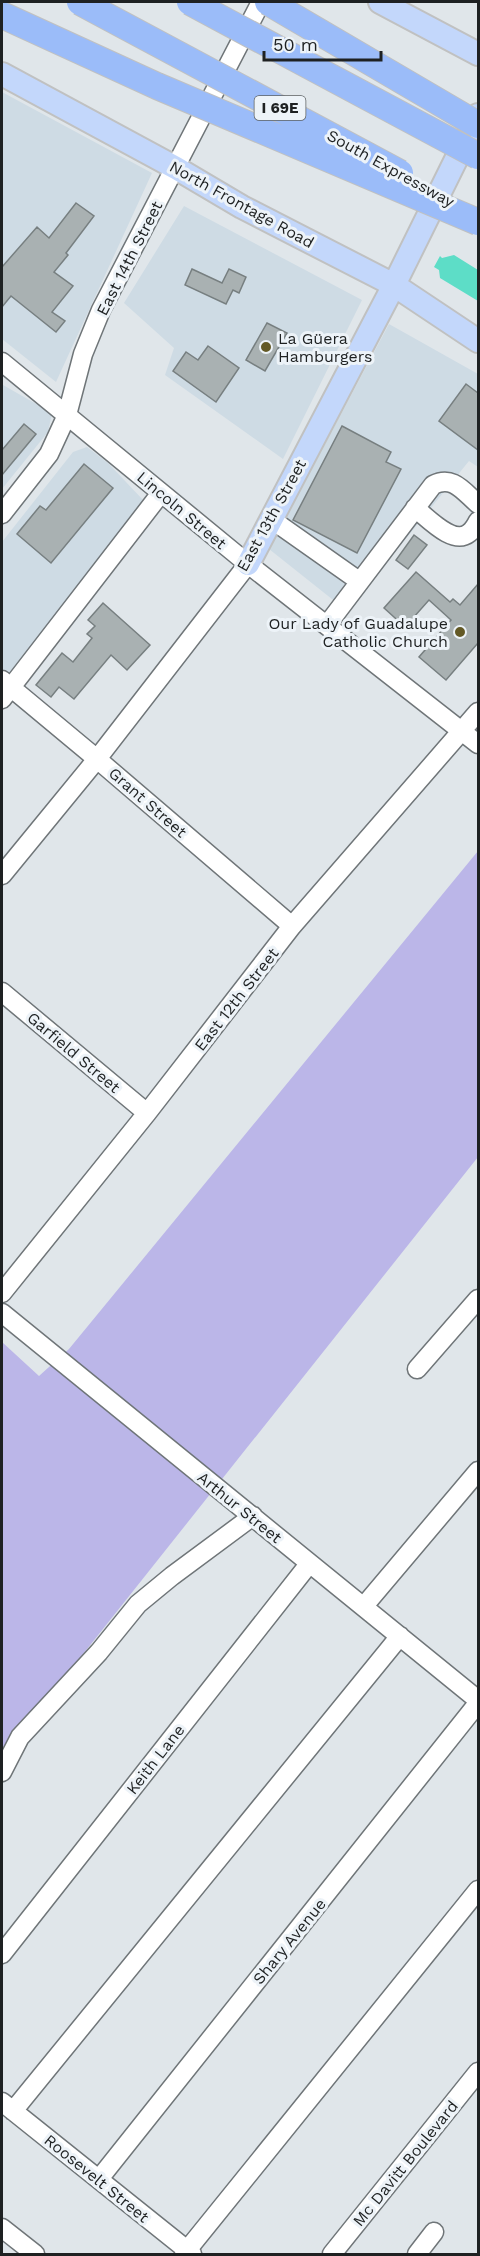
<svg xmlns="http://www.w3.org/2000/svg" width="480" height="2256" font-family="'Work Sans',sans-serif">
<rect width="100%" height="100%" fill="#e0e6ea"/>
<path fill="#cedbe4" d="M2 92 152 173 56 382 2 339Z
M184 206 362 300 283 459 165 375 174 348 124 303Z
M389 324 478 374V467L469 461 347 611 269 549Z
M3 385 52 413 48 432 2 489V387Z
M87 447 108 463 144 501 2 683V542L73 452Z"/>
<path fill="#bbb6e8" d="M478 851V1157L2 1756V1342L39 1376 69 1349Z"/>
<path fill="#5dddc7" d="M454 255 478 270V301L440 278 439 270 434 267 440 256 442 258Z"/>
<path fill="#a9b1b2" stroke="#777f80" stroke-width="1.5" d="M76 203 94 216 66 253 68 255 54 272 73 286 52 312 65 321 56 332 11 296 2 307V267L37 227 49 238Z
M192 269 222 283 229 269 246 277 239 293 233 290 226 304 185 285Z
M267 323 287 333 265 371 246 360Z
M208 346 239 368 216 402 173 371 186 352 198 360Z
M466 384 478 393V450L439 421Z
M24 424 36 434 2 475V450Z
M342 426 391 452 386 462 401 469 357 553 293 520Z
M84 464 113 488 51 563 17 534 40 506 46 510Z
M414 535 427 545 408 569 396 560Z
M416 572 450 602 453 599 460 605 478 584V643L446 680 419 657 451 620 429 600 405 627 384 608Z
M103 603 150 645 127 670 111 655 74 699 59 687 51 697 36 685 62 653 73 662 92 638 87 634 95 626 88 620Z"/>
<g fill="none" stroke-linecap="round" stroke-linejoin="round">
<defs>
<path id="minor" d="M2 362 248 564 478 744
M415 508C428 518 453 546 469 533 473 530 476 525 478 521
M2 514 49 454 67 415 83 354 101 310 261 2
M271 519 359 581
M327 625 433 485C453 475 463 491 478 504
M2 680 97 759 292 926
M2 699 161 493
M2 875 97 759 248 564
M2 992 147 1113
M2 1293 147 1113 292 926 478 712
M2 1313 478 1700
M417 1369 478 1299
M364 1606 478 1471
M2 1772 20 1737 99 1652 138 1604 172 1576 253 1516
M2 1954 309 1564
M2 2102 192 2254
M13 2111 400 1636
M99 2179 478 1703
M2 2228 35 2254
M184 2254 478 1890
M332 2254 478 2072
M417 2254 434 2232"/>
<path id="major" d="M380 2 478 54
M2 74 176 168 242 207 394 285 478 341
M248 564 394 285 478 115"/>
</defs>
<use href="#minor" stroke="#6f7578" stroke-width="21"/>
<use href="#major" stroke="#c0c1c1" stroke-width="26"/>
<use href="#minor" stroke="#fff" stroke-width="18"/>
<use href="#major" stroke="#c3d7fb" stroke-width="22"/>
<defs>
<path id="highway-bridge" d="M80 2 400 173
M190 2 478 156
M268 2 478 125
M2 15 157 86 478 222"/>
</defs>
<use href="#highway-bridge" stroke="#c0c1c1" stroke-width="28" stroke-linecap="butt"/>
<use href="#highway-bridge" stroke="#9bbcf9" stroke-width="26"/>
</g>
<g fill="#635925" stroke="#edf3f8" stroke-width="2">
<circle cx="266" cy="347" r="6"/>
<circle cx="460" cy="632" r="6"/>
</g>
<g text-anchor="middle" stroke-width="6" stroke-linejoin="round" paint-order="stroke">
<rect fill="#edf3f8" stroke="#5c6062" stroke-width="1.5" x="254.5" y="96" width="51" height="24" rx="4.5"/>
<g font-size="15" font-weight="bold" fill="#1e2122">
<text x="280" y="113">I 69E</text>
</g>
<g font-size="16" fill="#1e2122" stroke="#edf3f8">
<text transform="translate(391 168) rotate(29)" y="6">South Expressway</text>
<text transform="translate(242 204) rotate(29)" y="6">North Frontage Road</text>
<text transform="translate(129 258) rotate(-63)" y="6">East 14th Street</text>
<text transform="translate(182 510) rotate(40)" y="6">Lincoln Street</text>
<text transform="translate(271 515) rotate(-61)" y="6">East 13th Street</text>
<text transform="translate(148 802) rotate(41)" y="6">Grant Street</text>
<text transform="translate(236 999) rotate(-52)" y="6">East 12th Street</text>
<text transform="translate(74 1052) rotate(40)" y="6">Garfield Street</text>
<text transform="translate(240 1507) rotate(39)" y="6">Arthur Street</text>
<text transform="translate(155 1759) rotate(-52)" y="6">Keith Lane</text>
<text transform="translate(289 1941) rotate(-51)" y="6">Shary Avenue</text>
<text transform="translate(405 2163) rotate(-51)" y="6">Mc Davitt Boulevard</text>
<text transform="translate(97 2178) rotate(39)" y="6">Roosevelt Street</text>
</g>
<g font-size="16" fill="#1e2122" stroke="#edf3f8" text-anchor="start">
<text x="278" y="344">La Güera<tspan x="278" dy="18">Hamburgers</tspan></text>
<text x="448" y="629" text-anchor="end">Our Lady of Guadalupe<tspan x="448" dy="18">Catholic Church</tspan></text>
</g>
</g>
<rect width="480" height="2256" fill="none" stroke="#1e2122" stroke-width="6"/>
<path d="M264 51v9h117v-9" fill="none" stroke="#1e2122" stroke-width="3"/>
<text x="273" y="51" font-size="18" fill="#1e2122" stroke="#edf3f8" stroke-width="4.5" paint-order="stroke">50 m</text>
</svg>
